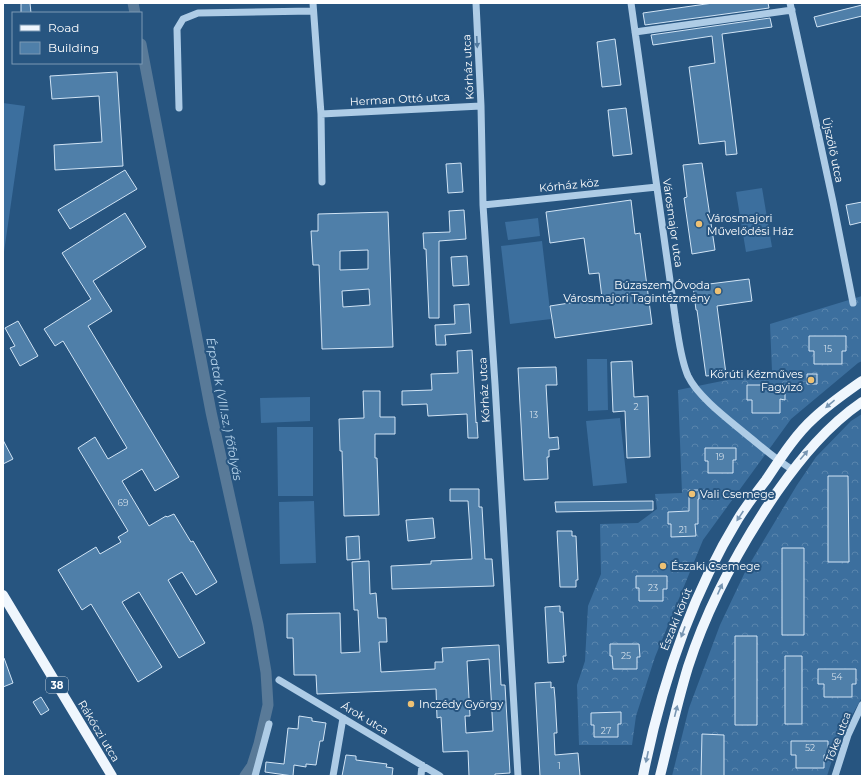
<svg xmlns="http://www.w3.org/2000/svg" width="865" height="779" font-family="Montserrat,sans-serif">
<defs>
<pattern id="forest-crowns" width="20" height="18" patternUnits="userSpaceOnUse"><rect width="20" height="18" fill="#3c6f9e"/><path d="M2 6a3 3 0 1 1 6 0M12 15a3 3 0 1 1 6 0" fill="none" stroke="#5985ad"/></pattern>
</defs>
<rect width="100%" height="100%" fill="#275580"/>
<path fill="#3c6f9e" d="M3 103 25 106 3 259Z
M762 188 772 247 746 252 736 192Z
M538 218 540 236 508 240 505 222Z
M542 241 551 319 510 324 501 246Z
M587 359H607L608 410 588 411Z
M310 397V421L261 423 260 398Z
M620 418 627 483 593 486 586 421Z
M277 427H313V496H278Z
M314 501 316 563 280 564 279 502Z"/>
<path fill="url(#forest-crowns)" d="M862 296V361L858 363 791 419 703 540 655 657 636 716 632 745H579L577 685 585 661 588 606 601 574 600 524 638 523 657 509 655 494 682 493 678 390 772 371 770 324Z
M862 414V697L838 741 827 776H672L689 708 720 625 746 570 797 485 816 457 851 421Z"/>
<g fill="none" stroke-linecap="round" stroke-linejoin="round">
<path stroke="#597a98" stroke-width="11" d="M133 3 135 13
M141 44 211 412 258 625 266 672 268 705 259 744 252 766 245 776"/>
</g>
<path fill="#4f7fa9" stroke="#d1e4f5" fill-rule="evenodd" d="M21 3H30L31 13H21Z
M713 3H768L769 8 645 25 643 13Z
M862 5V16L817 27 814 17Z
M770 18 772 27 722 34 737 154 726 155 725 141 699 144 689 67 715 63 712 36 653 45 651 35Z
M615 39 621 85 602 87 597 42Z
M117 72 123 166 55 170 54 145 102 142 99 96 52 99 50 76Z
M626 108 632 154 613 156 608 110Z
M461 163 463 192 448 193 446 164Z
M702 163 715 250 692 254 684 198 687 197 683 165Z
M125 170 137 189 70 229 58 210Z
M631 200 635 234 640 233 652 324 555 338 550 306 602 298 599 273 589 274 584 238 550 243 546 212Z
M862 202V222L850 225 846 205Z
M464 210 466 239 439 241V318H429L426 249H424L423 233 450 232 449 211Z
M388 212 393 347 322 349 319 265H313L311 231H318V214ZM368 250V269L340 270V251ZM369 289 370 305 343 307 342 291Z
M125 213 146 247 93 281 112 311 88 326 179 477 155 491 142 469 122 481 149 526 166 516 167 517 174 514 191 542 193 541 217 582 196 595 182 572 168 580 205 643 179 658 139 592 122 602 162 667 138 682 91 604 82 610 58 570 96 547 100 554 121 542 118 537 128 531 78 448 95 437 108 459 127 448 63 341 55 346 44 329 91 299 62 253Z
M467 256 469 285 453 286 451 257Z
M749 279 752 301 717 306 726 374 706 376 697 310H696L693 286Z
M469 304 471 333 445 335 446 345H436L435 325 455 324 454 305Z
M18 321 38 356 20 366 10 348 15 346 5 328Z
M809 336H846V351H842V364H814V351H809Z
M472 350 476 423 477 422 478 438H468L467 414 428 416 427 404 402 405V391L432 390 431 374 458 373 457 351Z
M632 361 634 397 648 396 650 457 627 458 625 411 613 412 611 362Z
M556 367 557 385H546L549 438 558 437 559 449 549 450V457H547L548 479 524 480 518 368Z
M807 374H817V384H807Z
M747 385H785V400L780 399V413H752V400H747Z
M363 391H380V417H395V434H375V458H377L379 515 344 516 342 451H340L339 419 364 418Z
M3 440 13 459 3 464Z
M705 448H736V460H733V473H708V461H705Z
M828 476H848L849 562H828Z
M450 489H479V507H482L485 559H492L494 586 392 589 391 566 431 564V561L472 559 468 501H450Z
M689 490H699V499H698V524H695L696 536 671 537V524H668V512L689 511Z
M653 501V510L556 512 555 502Z
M433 518 435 538 408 541 406 520Z
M557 531H572V536H576L578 580H576V587H560Z
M359 536 360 559 347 560 346 537Z
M782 548H804V635H782Z
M369 561 370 594 376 593 378 618H386L387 642H379L381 672 435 669V662H443L442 648 499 645 501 685H505L510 773 495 774V776H469L468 751 443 752 441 717 437 718 436 689 317 694 316 675H294L293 638H287V614L340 613 341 653 360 652 358 610H354L352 562ZM489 659 493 731 466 733 465 716H470L467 661Z
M636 576H667V589H663V601H639V588H636Z
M560 606V612H563L566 656H563L564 662 548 663 545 607Z
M735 636H757V725H735Z
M610 644H639L640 657H637V669H613L612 656H610Z
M785 656H802V724H785Z
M4 658 13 683 3 687V659Z
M818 669H856V684H852V697H824V684H818Z
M551 682V688L554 687 555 698 557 733H554L555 755 578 753 580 776H540L535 683Z
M41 697 49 710 41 715 33 702Z
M621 712V724H618V737H594V725H591V713Z
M299 716 312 718V721L326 723 323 741H320L316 765 306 764V767L294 765 293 776 265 772 266 762 284 764 288 728 298 729Z
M702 734 724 735V776H701Z
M791 741H828V755H824V768H796V755H791Z
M346 755 356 756V760L387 764 386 767 393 768 392 776H342Z"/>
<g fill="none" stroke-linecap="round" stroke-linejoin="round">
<path stroke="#aecce6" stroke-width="7" d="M313 3 321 114 481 106
M476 3 481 106 483 205 495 384 518 776
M631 3 676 323C679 341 681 360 688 376 698 397 729 420 747 435 762 447 776 460 793 470
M790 3 833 202 853 303
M635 32 792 10
M179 108 177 29 183 19 198 13 313 11
M321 114 322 182
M483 205 657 187
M279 680 440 776
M255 776 269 724
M333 776 343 718
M421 776 422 765
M835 776 848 735 862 705"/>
<path stroke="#eff6fd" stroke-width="10" d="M3 595 112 776
M643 776C661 686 690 598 738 519 746 506 756 493 766 480 780 459 795 435 814 418 829 404 845 393 862 381
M660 776C669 740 677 703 688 667 708 605 740 546 777 492 801 458 827 426 862 402"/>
</g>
<defs><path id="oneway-solid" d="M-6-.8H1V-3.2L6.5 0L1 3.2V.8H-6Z"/></defs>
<use fill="#50799f" href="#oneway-solid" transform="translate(477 42) rotate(87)"/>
<g fill="#7795b2">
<use href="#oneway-solid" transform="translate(830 404) rotate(140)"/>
<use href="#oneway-solid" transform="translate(804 455) rotate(-50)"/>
<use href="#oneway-solid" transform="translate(740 516) rotate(124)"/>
<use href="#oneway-solid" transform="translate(720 589) rotate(-66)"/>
<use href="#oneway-solid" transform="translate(683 632) rotate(110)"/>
<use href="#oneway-solid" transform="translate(676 711) rotate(-76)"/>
<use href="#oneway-solid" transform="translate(647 757) rotate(102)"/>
</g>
<g fill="#eec174" stroke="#275580" stroke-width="1.5">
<circle cx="699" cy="224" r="4"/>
<circle cx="718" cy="291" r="4"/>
<circle cx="811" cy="380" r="4"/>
<circle cx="692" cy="494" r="4"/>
<circle cx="663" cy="566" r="4"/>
<circle cx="411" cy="704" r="4"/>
</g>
<g text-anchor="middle" stroke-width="4" stroke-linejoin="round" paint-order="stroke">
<g font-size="9" fill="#d3dfea">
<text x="828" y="352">15</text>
<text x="636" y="410">2</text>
<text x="534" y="418">13</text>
<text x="720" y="460">19</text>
<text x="123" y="506">69</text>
<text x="683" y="533">21</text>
<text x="653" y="591">23</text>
<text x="626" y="659">25</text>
<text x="837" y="680">54</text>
<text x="606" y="734">27</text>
<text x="810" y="751">52</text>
<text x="559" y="769">1</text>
</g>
<rect fill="#275580" stroke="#beccd9" stroke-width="1" x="46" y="677" width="22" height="16" rx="3"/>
<g font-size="10" font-weight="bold" fill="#fff">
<text x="57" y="689">38</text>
</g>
<g font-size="11" fill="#fff" stroke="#275580">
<text transform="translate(468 67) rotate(-93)" y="4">Kórház utca</text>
<text transform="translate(400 99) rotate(-3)" y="4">Herman Ottó utca</text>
<text transform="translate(833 150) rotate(78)" y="4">Újszőlő utca</text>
<text transform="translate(569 185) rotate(-6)" y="4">Kórház köz</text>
<text transform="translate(673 223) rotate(82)" y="4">Városmajor utca</text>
<text transform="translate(484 390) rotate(-93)" y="4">Kórház utca</text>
<text transform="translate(676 619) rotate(-68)" y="4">Északi körút</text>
<text transform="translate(365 718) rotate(31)" y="4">Árok utca</text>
<text transform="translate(99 731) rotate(59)" y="4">Rákóczi utca</text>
<text transform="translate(838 737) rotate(-69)" y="4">Tőke utca</text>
</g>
<g font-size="11" fill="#fff" stroke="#275580" text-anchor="start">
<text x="707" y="222">Városmajori<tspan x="707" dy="13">Művelődési Ház</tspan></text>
<text x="710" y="289" text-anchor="end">Búzaszem Óvoda<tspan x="710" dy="13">Városmajori Tagintézmény</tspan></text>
<text x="803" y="378" text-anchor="end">Körúti Kézműves<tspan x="803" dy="13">Fagyizó</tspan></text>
<text x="700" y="498">Vali Csemege</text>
<text x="671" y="570">Északi Csemege</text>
<text x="419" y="708">Inczédy György</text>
</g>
<g font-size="12" font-style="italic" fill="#bad6ed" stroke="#275580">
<text transform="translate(224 409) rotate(79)" y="4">Érpatak (VIII.sz.) főfolyás</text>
</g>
</g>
<rect width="865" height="779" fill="none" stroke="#ffffff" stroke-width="8"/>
<rect x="12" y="12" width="130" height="52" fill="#275580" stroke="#7d99b3"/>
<rect x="20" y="25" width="20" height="6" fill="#eff6fd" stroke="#7d99b3"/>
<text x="48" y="32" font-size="12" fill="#ffffff">Road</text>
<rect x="20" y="42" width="20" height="12" fill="#4f7fa9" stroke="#7d99b3"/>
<text x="48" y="52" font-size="12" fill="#ffffff">Building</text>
</svg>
